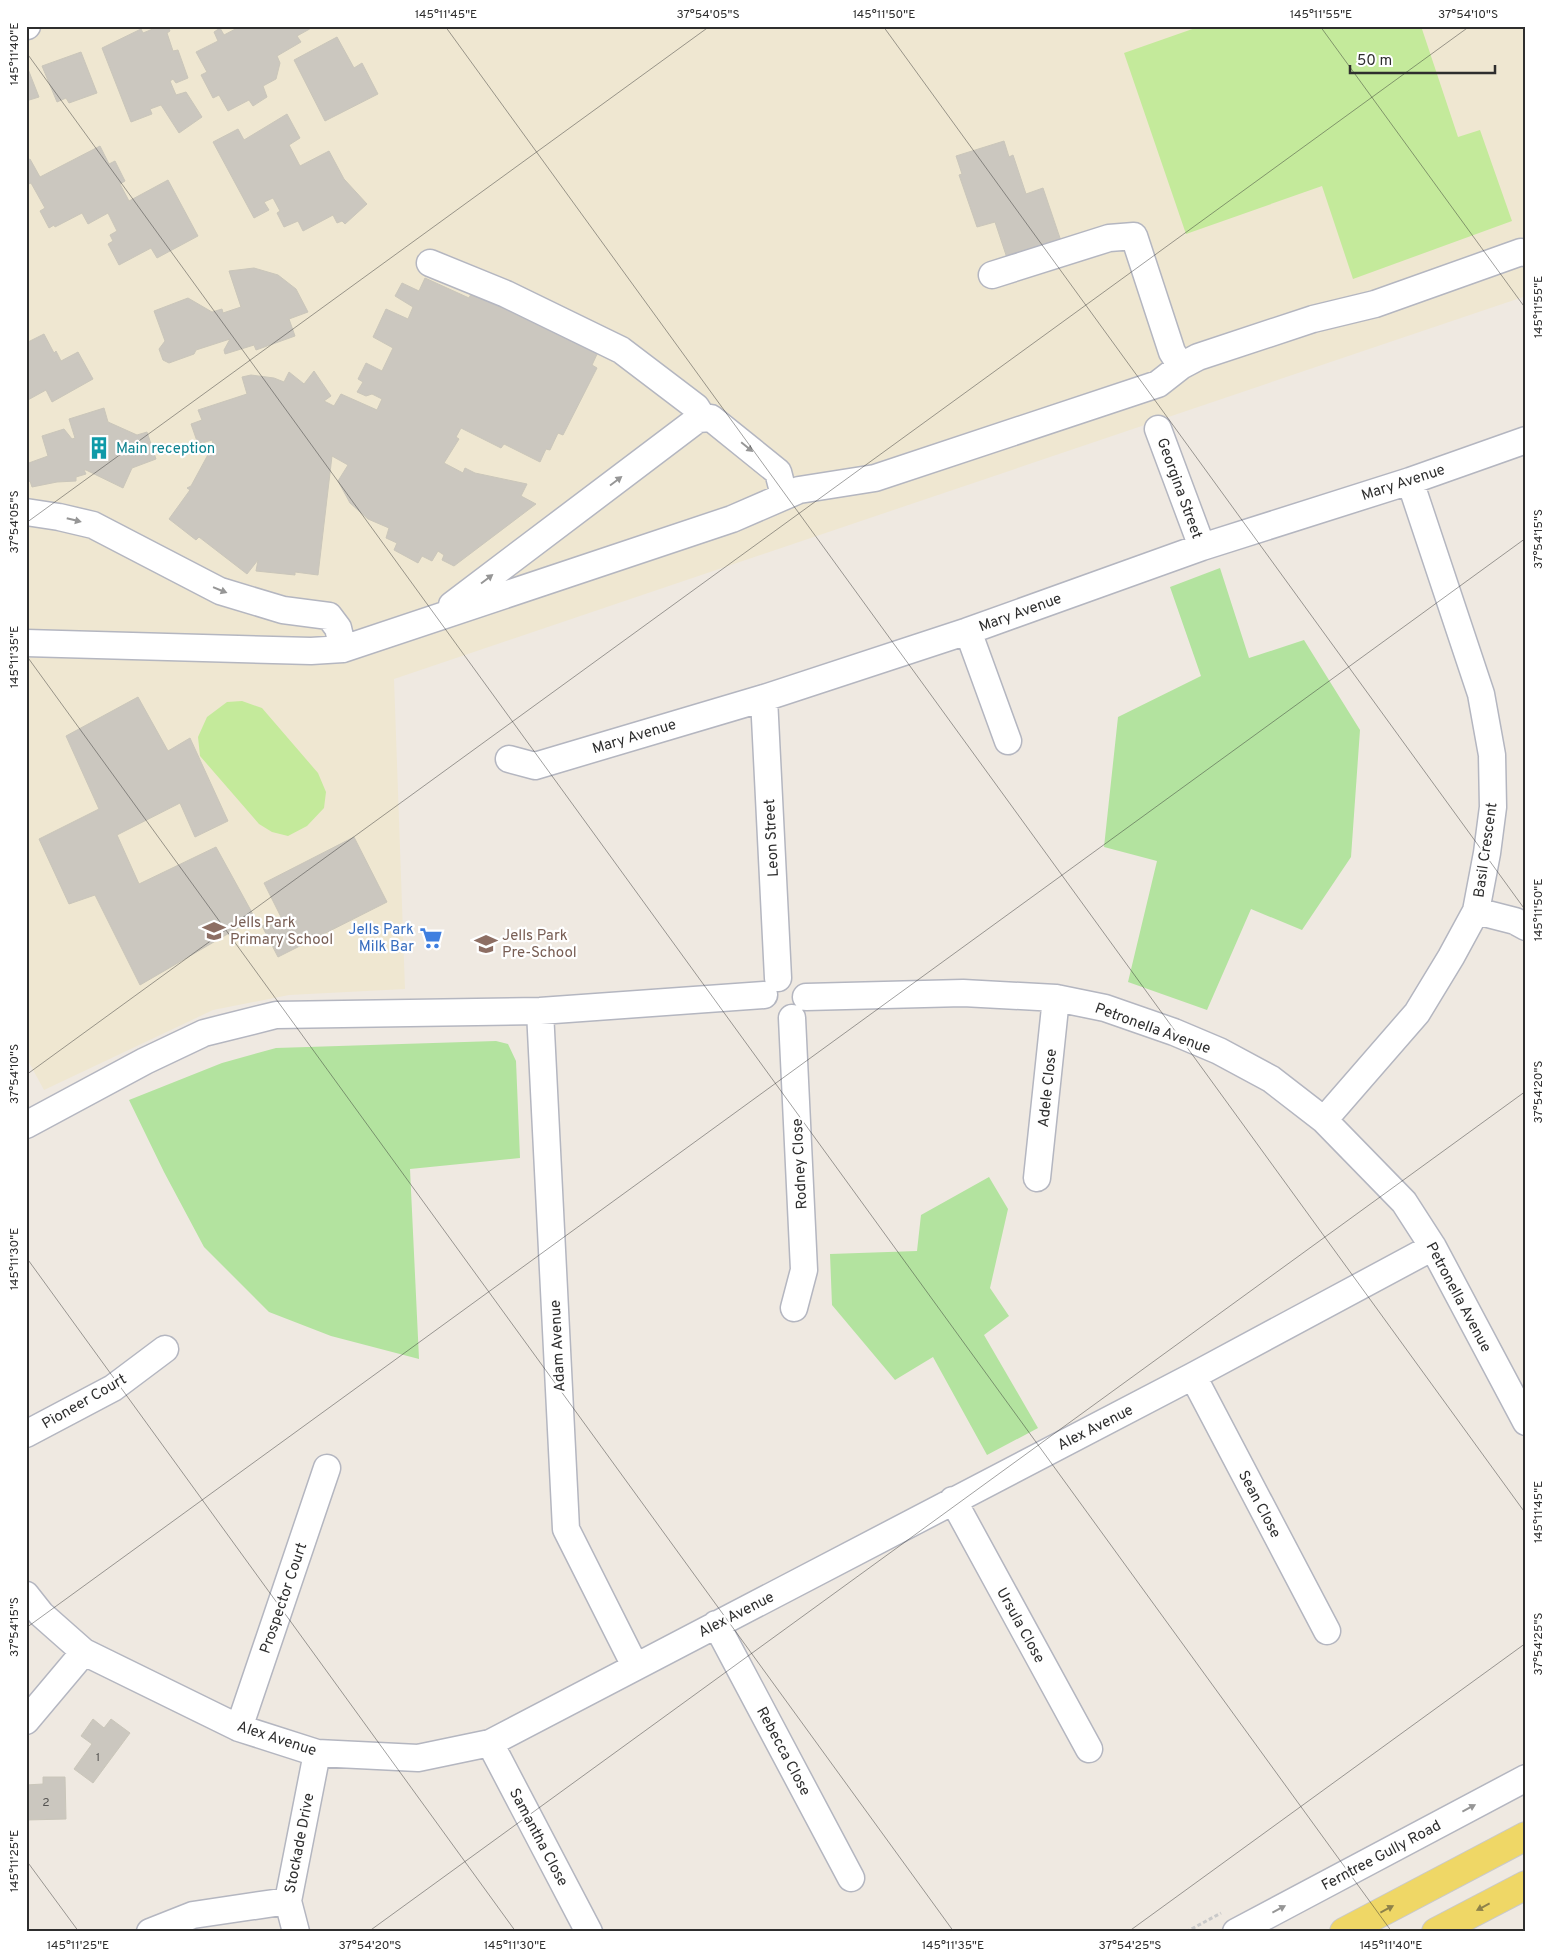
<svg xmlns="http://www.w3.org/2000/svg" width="1552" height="1958" font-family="Overpass,sans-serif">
<rect width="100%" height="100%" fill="#efe9e1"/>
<path fill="#efe7d1" d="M26 26H1526V296L394 679 405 989 289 995 213 1010 44 1090 26 1057Z"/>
<path fill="#b3e39f" d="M1220 568 1249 658 1304 640 1360 730 1351 857 1302 930 1251 909 1207 1010 1128 982 1157 861 1104 847 1118 717 1201 676 1170 587Z
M496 1041 508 1044 516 1061 520 1158 410 1169 419 1359 331 1336 269 1312 204 1247 164 1172 129 1100 222 1063 276 1048Z
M989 1177 1008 1209 990 1288 1009 1316 984 1335 1038 1428 987 1455 933 1357 895 1380 832 1305 830 1254 917 1251 921 1215Z"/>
<path fill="#c4ea9b" d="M1201 26H1421L1458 137 1480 130 1512 221 1353 279 1322 186 1186 234 1124 53Z
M242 701 262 708 318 773 326 792 324 808 307 826 288 836 272 832 259 824 200 756 198 737 207 717 227 702Z"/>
<path fill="#cbc7bf" stroke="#cac6ba" d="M160 26H168L170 31 167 33 173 51 178 50 188 78 176 83 173 79 170 81 176 95 186 92 202 117 179 133 161 105 150 109 152 114 131 122 102 48 141 29 143 33Z
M241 26H315L297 36 301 42 277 56 280 63 276 79 263 86 267 97 253 106 249 100 228 111 219 95 213 98 201 75 207 72 196 52 218 41 214 32 220 28 224 35Z
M337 37 354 68 362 63 378 94 325 121 294 60Z
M81 52 97 93 69 103 66 98 57 102 42 66Z
M26 64 39 97 26 101Z
M287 114 300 138 289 145 300 166 329 151 344 179 367 204 345 224 342 221 337 223 333 215 303 231 298 221 284 227 277 213 280 211 273 198 264 202 269 210 254 218 213 142 238 129 244 140Z
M1004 141 1009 157 1013 155 1026 194 1043 188 1061 241 1007 258 995 222 977 227 959 175 962 174 956 156Z
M100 146 109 164 115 161 125 181 120 184 129 201 168 180 198 236 157 258 151 248 119 265 108 244 113 241 110 235 117 231 108 213 88 224 82 213 55 227 54 225 49 228 40 211 45 208 31 183 26 185V157L28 160 30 159 40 177Z
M254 268 278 275 296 289 308 312 289 319 295 336 256 350 254 345 225 354 224 350 230 339 196 350 194 354 169 363 163 360 159 349 165 341 154 311 188 298 212 312 222 309 223 313 241 307 229 271Z
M425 278 469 298 471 294 487 301 489 298 598 352 592 365 597 368 563 435 558 433 550 450 546 449 540 462 504 444 501 448 461 428 456 437 459 439 444 463 463 473 465 468 475 473 527 484 521 496 536 504 454 566 442 560 444 555 438 551 432 561 422 556 418 563 394 550 397 543 386 538 389 528 368 519 350 503 338 481 348 465 332 456 318 575 295 572V575L256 571 258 560 247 574 199 537 196 540 169 519 190 490 187 488 191 486 211 449 214 447 212 440 198 444 191 424 202 420 198 410 247 394 242 377 251 375 274 378 284 382 289 372 304 384 314 371 331 396 324 401 334 406 341 394 377 410 382 399 372 394 366 396 357 392 363 382 358 379 366 363 382 371 393 348 373 337 386 309 408 319 413 307 395 296 402 283 419 291Z
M44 334 54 353 56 351 61 361 78 352 93 379 52 402 46 390 26 401V343Z
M104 408 108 422 137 435 147 432 156 459 132 468 123 488 86 470H84L86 474 76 477V481L57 482 32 487 30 481 26 483V464L48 456 42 436 64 429 72 439 75 438 69 419Z
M138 697 168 751 190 738 228 821 195 837 180 803 117 835 139 884 216 847 255 918 140 985 95 895 69 904 39 839 99 809 66 736Z
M354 837 387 902 278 957 262 926 281 917 264 883Z
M93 1719 104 1728 111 1719 130 1733 93 1783 74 1769 92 1744 81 1736Z
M43 1777H65L66 1819 26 1820V1785L43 1784Z"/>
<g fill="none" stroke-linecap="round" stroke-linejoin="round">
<defs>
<path id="minor" d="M26 26H27
M430 263 506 294 621 350 696 407 703 418
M1181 366 1198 357 1313 319 1375 304 1521 252 1526 253
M1158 429 1202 547
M26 512 59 517 93 525 220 591 283 610 329 616 338 628 343 649
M452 605 698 419 711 418 778 472 784 495
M968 631 1008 741
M26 643 311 651 343 649 732 519 799 490 875 478 1158 384 1181 366 1172 352 1134 236 1109 238 992 275
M764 698 778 978
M509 759 535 766 764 698 968 631 1202 547 1410 481 1526 440
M1476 911 1515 921 1526 927
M806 997 963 993 1056 998 1105 1008 1174 1032 1219 1051 1271 1079 1324 1120 1404 1202 1433 1247 1526 1422
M540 1011 566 1529 635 1666
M792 1018 804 1270 794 1308
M1324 1120 1417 1013 1451 957 1476 911 1487 853 1493 807 1492 755 1481 694 1410 481
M26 1125 145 1061 204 1033 276 1015 540 1011 764 995
M1037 1178 1056 998
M1193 1376 1327 1631
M26 1434 113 1388 165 1349
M953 1500 1089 1749
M26 1595 41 1614 84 1652 239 1728 317 1753 418 1758 490 1743 1193 1376 1433 1247
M716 1624 851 1878
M26 1721 84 1652
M239 1728 327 1468
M490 1743 589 1932
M150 1932 193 1915 288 1901
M296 1932 288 1901 317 1753
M1236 1932 1526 1778"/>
<path id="major" d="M1344 1932 1526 1836
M1436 1932 1526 1885"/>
</defs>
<use href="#minor" stroke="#b4b6c0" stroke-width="29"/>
<use href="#major" stroke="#c9c9c9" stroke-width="30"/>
<path stroke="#c9c9c9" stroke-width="3" stroke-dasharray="4 2.5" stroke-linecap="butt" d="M1186 1932 1221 1913"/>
<use href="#minor" stroke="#fff" stroke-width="26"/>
<use href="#major" stroke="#efd766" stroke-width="28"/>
</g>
<defs><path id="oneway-solid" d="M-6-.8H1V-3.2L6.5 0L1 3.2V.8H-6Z" transform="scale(1.25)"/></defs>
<g fill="#969696">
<use href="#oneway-solid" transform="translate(747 447) rotate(39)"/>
<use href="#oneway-solid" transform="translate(616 481) rotate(-37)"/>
<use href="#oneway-solid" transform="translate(74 520) rotate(14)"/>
<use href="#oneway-solid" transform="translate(487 579) rotate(-37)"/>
<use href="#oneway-solid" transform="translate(220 590) rotate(22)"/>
<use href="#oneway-solid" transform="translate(1469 1808) rotate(-28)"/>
<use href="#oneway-solid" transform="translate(1279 1909) rotate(-28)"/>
</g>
<g fill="#8e824a">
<use href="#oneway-solid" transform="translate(1483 1907) rotate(152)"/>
<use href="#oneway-solid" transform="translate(1387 1909) rotate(-28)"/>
</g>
<path fill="none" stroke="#2e2e2e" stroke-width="1" stroke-opacity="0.45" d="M445 26 1526 1514M883 26 1526 911M1320 26 1526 309M26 52 1392 1932M26 523 710 26M26 655 954 1932M26 1075 1470 26M26 1257 516 1932M26 1628 1526 538M26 1860 79 1932M368 1932 1526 1091M1128 1932 1526 1643"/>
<defs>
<symbol id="building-bare" viewBox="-9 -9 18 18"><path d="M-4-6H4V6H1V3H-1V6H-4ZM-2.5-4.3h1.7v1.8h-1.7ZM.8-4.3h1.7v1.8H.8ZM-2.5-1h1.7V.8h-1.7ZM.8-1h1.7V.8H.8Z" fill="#0f9aa8" stroke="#fff" stroke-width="2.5" paint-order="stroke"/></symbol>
<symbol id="school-bare" viewBox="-9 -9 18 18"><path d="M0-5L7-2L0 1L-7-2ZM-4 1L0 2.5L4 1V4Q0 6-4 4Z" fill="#8d6e63" stroke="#fff" stroke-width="2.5" paint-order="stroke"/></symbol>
<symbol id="supermarket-bare" viewBox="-9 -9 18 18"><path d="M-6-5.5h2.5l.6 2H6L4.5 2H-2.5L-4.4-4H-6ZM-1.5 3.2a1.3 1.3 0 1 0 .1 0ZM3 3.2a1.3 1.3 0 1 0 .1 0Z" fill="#3f7fe0" stroke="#fff" stroke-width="2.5" paint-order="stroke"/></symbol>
</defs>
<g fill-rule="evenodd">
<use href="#building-bare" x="83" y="432" width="32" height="32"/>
<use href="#school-bare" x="198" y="915" width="32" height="32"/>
<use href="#supermarket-bare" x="415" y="922" width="32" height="32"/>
<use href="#school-bare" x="470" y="928" width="32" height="32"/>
</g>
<g text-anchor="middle" stroke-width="4.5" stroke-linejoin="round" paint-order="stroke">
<g font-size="12" fill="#555452">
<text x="98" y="1761">1</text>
<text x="46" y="1806">2</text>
</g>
<g font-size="15" fill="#0d838f" stroke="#fff" text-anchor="start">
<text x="116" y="453">Main reception</text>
</g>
<g font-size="15" fill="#2e2e2e" stroke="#fff">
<text transform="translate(1403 482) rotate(-18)" y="5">Mary Avenue</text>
<text transform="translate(1180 488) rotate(70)" y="5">Georgina Street</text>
<text transform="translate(1020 612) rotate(-20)" y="5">Mary Avenue</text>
<text transform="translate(634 736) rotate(-17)" y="5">Mary Avenue</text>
<text transform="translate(771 838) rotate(-93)" y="5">Leon Street</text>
<text transform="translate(1485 850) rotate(-82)" y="5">Basil Crescent</text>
<text transform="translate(1153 1028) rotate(20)" y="5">Petronella Avenue</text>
<text transform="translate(1047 1088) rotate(-84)" y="5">Adele Close</text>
<text transform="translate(799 1164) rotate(-93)" y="5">Rodney Close</text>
<text transform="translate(1459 1297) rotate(62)" y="5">Petronella Avenue</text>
<text transform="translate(557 1346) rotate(-93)" y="5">Adam Avenue</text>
<text transform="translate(84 1401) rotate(-30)" y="5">Pioneer Court</text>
<text transform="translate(1095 1427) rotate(-27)" y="5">Alex Avenue</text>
<text transform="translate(1260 1504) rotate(62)" y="5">Sean Close</text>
<text transform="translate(283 1598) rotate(-71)" y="5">Prospector Court</text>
<text transform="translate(736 1614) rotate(-27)" y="5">Alex Avenue</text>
<text transform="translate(1021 1625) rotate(61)" y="5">Ursula Close</text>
<text transform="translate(277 1738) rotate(18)" y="5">Alex Avenue</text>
<text transform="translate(784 1751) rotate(62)" y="5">Rebecca Close</text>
<text transform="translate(539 1837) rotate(62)" y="5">Samantha Close</text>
<text transform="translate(299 1843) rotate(-79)" y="5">Stockade Drive</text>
<text transform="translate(1381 1855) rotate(-28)" y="5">Ferntree Gully Road</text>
</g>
<g font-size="15" fill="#785e54" stroke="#fff" text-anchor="start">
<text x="230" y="927">Jells Park<tspan x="230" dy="17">Primary School</tspan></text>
<text x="502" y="940">Jells Park<tspan x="502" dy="17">Pre-School</tspan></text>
</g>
<g font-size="15" fill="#366cbe" stroke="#fff" text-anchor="end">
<text x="414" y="934">Jells Park<tspan x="414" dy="17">Milk Bar</tspan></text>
</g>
</g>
<rect width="1552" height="1958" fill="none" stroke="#ffffff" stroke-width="55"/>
<path d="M1350 65v8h145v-8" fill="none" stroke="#2e2e2e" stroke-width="2.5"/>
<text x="1357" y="65" font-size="15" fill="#2e2e2e" stroke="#ffffff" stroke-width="4" paint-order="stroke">50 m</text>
<rect x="28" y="28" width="1496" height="1902" fill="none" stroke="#2e2e2e" stroke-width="2"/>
<g font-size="12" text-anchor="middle" fill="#2e2e2e">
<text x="446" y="18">145°11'45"E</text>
<text x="708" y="18">37°54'05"S</text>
<text x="884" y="18">145°11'50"E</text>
<text x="1321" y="18">145°11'55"E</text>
<text x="1468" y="18">37°54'10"S</text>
<text transform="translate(14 54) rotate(-90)" y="4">145°11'40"E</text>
<text transform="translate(1538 307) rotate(-90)" y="4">145°11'55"E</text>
<text transform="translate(14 522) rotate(-90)" y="4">37°54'05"S</text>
<text transform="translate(1538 539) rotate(-90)" y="4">37°54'15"S</text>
<text transform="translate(14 657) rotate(-90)" y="4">145°11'35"E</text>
<text transform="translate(1538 910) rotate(-90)" y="4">145°11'50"E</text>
<text transform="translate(14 1074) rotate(-90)" y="4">37°54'10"S</text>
<text transform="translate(1538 1092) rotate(-90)" y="4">37°54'20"S</text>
<text transform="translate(14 1259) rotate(-90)" y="4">145°11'30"E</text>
<text transform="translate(1538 1512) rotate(-90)" y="4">145°11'45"E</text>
<text transform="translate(14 1627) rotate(-90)" y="4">37°54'15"S</text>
<text transform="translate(1538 1644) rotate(-90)" y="4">37°54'25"S</text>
<text transform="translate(14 1861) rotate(-90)" y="4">145°11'25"E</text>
<text x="78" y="1949">145°11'25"E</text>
<text x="370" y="1949">37°54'20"S</text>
<text x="515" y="1949">145°11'30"E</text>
<text x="953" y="1949">145°11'35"E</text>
<text x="1130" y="1949">37°54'25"S</text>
<text x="1391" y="1949">145°11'40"E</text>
</g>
</svg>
